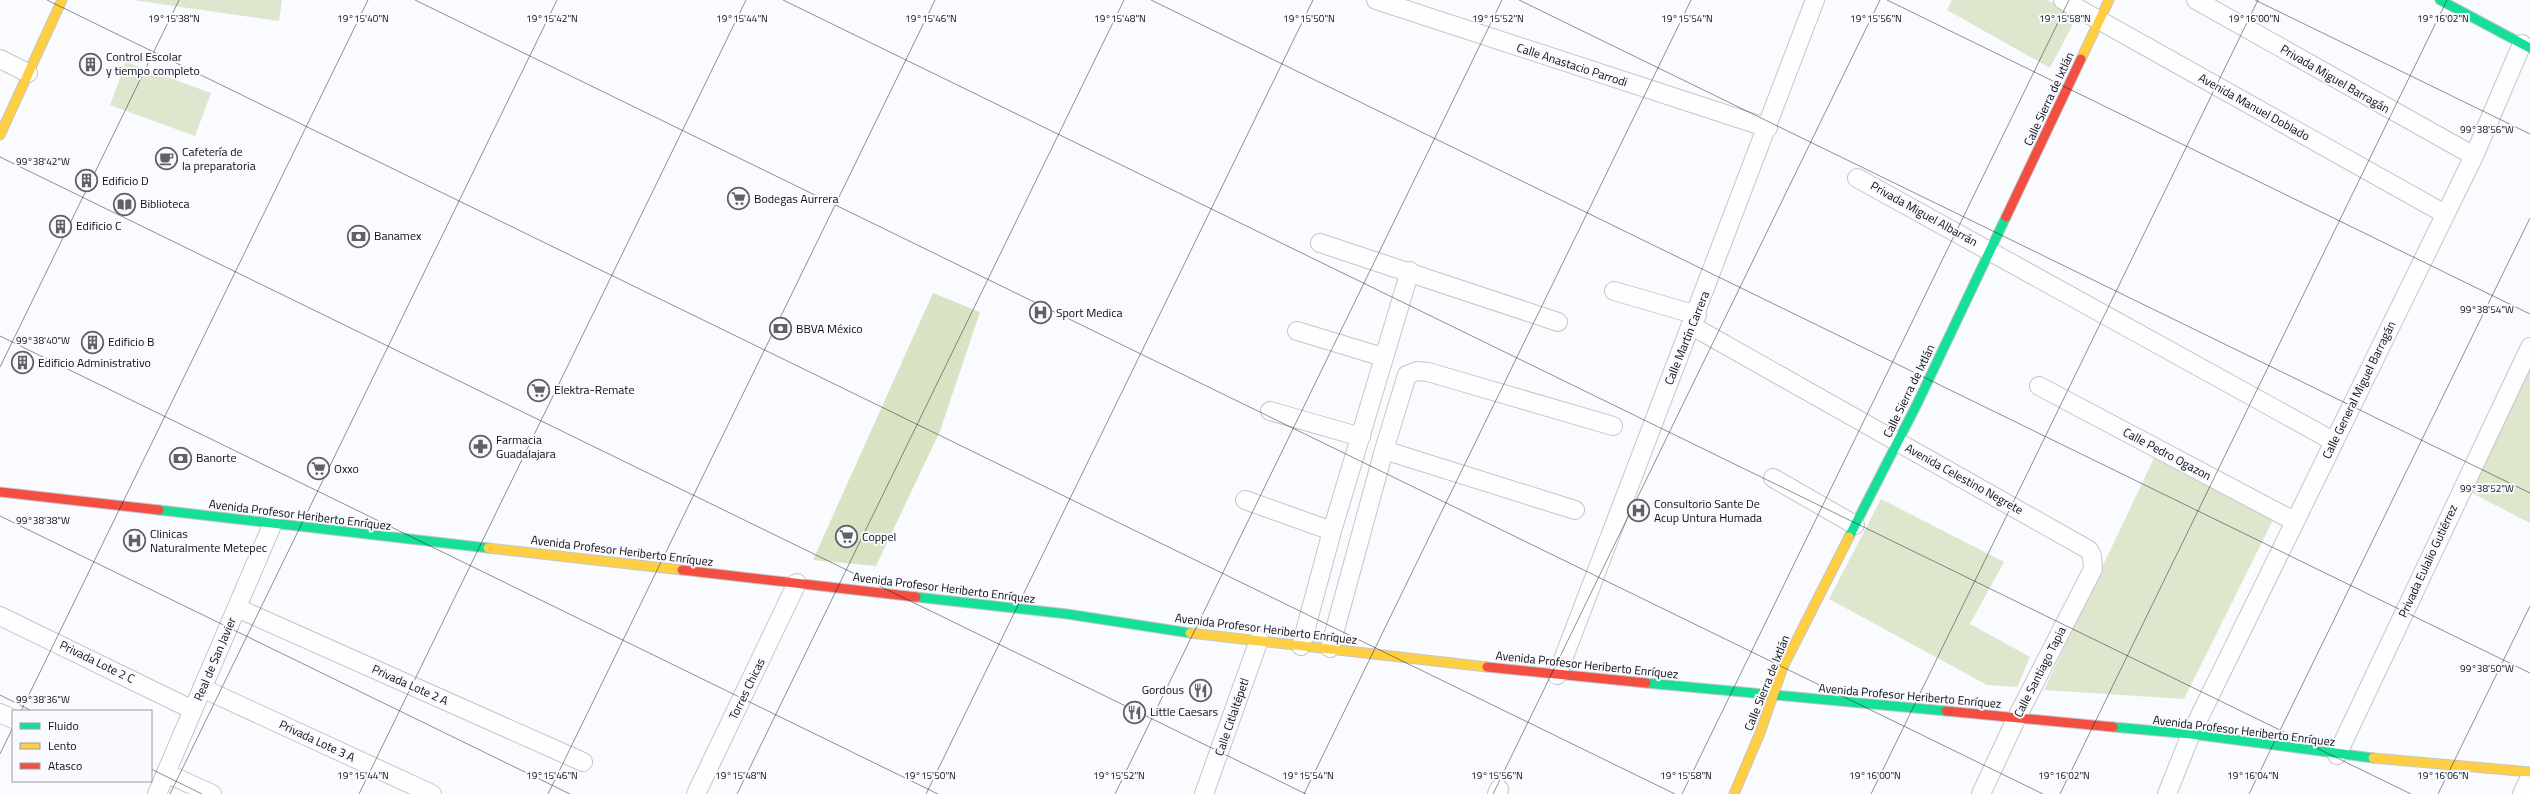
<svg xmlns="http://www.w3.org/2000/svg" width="2530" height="794" font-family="'Titillium Web',sans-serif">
<rect width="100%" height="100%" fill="#f9fbfe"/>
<path fill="#dee6ce" d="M133 0H282L279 21Z
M1952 0H2048L2077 16 2050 68 1947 10Z
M126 62 211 93 195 136 110 105Z
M2530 363V523L2470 492Z
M2154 458 2273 520 2184 699 2044 690Z
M1881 499 2004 562 1970 624 2030 657 2017 687 1987 685 1829 599Z"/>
<path fill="#d9e3c4" d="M933 293 980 312 940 431 876 566 813 560Z"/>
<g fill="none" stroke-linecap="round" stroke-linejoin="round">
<defs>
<path id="street" d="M1376 0 1768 128
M2063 0 2445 214
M2196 0 2474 156
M0 59 28 73
M1857 178 2333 441
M1320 243 1558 322
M1614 291 1697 315
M1692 326 2089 550 2092 556 2093 569 2017 717 1981 794
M1297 331 1383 357
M2039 386 2294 521
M1270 411 1361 437
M1384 450 1575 510
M1773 478 1855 525
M1245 500 1332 531
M237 608 583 762
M0 616 193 710
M1301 646 1332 531 1410 271
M1330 648 1384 450 1407 375 1417 371 1428 372 1613 426
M1557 675 1815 0
M202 688 432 794
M0 713 13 719
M2337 755 2530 347
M166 773 212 794
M157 794 273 523
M696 794 797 583
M1204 794 1259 640
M1497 794 1499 789
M2167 794 2191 734 2474 156 2522 44
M2522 794 2530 777"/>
<path id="fast" d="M2440 0 2530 48
M159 510 488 548
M1849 537 1917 404 2006 217
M916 597 1067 614 1190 633
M1646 683 1946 711
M2113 727 2191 734 2373 758"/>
<path id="slow" d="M2081 59 2109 0
M0 135 62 0
M488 548 682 570
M1190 633 1487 667
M2373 758 2530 772
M1734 794 1760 733 1783 667 1849 537"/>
<path id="jam" d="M2006 217 2081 59
M0 492 159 510
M682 570 916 597
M1487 667 1646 683
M1946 711 2113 727"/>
</defs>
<use href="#street" stroke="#c5c6c9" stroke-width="20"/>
<use href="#fast" stroke="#c5c6c9" stroke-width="11"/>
<use href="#slow" stroke="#c5c6c9" stroke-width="11"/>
<use href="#jam" stroke="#c5c6c9" stroke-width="11"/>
<use href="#street" stroke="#fefeff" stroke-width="18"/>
<use href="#fast" stroke="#16e098" stroke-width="9"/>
<use href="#slow" stroke="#ffcf43" stroke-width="9"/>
<use href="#jam" stroke="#f24e42" stroke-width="9"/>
</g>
<path fill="none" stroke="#0d0e11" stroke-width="1" stroke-opacity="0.45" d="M47 0 1675 794M415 0 2043 794M783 0 2411 794M1151 0 2530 673M1519 0 2530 493M1887 0 2530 314M2255 0 2530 134M0 157 1306 794M0 336 938 794M0 367 179 0M0 516 570 794M0 695 32 711M21 711 368 0M0 754 13 727M151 769 202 794M170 794 557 0M359 794 746 0M548 794 935 0M737 794 1124 0M926 794 1313 0M1115 794 1502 0M1304 794 1691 0M1493 794 1880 0M1682 794 2069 0M1871 794 2258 0M2060 794 2447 0M2249 794 2530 218M2438 794 2530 606"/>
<defs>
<symbol id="building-ring" viewBox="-11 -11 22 22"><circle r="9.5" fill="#f8faff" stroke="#606164" stroke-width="1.5"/><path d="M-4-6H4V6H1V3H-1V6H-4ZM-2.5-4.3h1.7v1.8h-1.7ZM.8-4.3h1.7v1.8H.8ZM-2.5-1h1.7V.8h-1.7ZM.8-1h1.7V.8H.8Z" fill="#606164"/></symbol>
<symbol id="cafe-ring" viewBox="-11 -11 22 22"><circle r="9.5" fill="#f8faff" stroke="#606164" stroke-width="1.5"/><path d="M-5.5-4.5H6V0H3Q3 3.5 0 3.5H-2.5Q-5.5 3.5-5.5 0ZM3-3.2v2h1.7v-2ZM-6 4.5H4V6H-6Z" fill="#606164"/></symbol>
<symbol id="supermarket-ring" viewBox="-11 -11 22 22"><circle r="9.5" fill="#f8faff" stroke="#606164" stroke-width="1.5"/><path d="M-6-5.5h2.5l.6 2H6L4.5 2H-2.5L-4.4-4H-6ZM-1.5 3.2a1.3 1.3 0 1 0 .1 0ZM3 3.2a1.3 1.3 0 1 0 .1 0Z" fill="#606164"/></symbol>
<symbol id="library-ring" viewBox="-11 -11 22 22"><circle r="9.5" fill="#f8faff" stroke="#606164" stroke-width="1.5"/><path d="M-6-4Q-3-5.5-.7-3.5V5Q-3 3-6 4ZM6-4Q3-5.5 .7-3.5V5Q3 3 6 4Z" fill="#606164"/></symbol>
<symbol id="bank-ring" viewBox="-11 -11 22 22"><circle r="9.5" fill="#f8faff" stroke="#606164" stroke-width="1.5"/><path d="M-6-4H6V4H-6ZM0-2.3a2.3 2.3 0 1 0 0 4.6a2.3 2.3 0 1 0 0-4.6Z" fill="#606164"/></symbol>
<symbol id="hospital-ring" viewBox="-11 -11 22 22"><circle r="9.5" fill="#f8faff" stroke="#606164" stroke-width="1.5"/><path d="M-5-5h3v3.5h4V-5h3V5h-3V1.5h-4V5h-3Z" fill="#606164"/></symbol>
<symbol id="pharmacy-ring" viewBox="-11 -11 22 22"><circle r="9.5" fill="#f8faff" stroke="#606164" stroke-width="1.5"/><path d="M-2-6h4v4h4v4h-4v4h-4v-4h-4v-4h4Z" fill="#606164"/></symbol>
<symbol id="restaurant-ring" viewBox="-11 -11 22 22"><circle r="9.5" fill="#f8faff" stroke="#606164" stroke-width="1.5"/><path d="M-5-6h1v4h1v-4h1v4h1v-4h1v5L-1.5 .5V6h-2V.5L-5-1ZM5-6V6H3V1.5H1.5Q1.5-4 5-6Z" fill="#606164"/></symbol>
</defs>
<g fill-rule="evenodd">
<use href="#building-ring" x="78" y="52" width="25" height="25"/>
<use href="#cafe-ring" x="154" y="146" width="25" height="25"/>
<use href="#building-ring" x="74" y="168" width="25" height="25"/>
<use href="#supermarket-ring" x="726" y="186" width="25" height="25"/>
<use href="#library-ring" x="112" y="192" width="25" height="25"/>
<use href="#building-ring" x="48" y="214" width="25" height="25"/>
<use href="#bank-ring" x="346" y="224" width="25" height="25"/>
<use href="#hospital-ring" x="1028" y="300" width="25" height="25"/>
<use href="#bank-ring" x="768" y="316" width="25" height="25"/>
<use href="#building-ring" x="80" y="330" width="25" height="25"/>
<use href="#building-ring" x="10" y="350" width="25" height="25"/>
<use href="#supermarket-ring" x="526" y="378" width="25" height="25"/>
<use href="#pharmacy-ring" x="468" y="434" width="25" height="25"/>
<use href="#bank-ring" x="168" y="446" width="25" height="25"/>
<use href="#supermarket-ring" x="306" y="456" width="25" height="25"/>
<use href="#hospital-ring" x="1626" y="498" width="25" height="25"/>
<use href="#supermarket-ring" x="834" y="524" width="25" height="25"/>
<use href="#hospital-ring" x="122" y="528" width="25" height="25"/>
<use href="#restaurant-ring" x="1188" y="678" width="25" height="25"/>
<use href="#restaurant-ring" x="1122" y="700" width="25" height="25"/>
</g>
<g text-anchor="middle" stroke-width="4" stroke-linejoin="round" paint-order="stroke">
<g font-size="12" fill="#0d0e11" stroke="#f8faff" text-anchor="start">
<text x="106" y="61">Control Escolar<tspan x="106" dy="14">y tiempo completo</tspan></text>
<text x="182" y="156">Cafetería de<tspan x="182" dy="14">la preparatoria</tspan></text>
<text x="102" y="185">Edificio D</text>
<text x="754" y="203">Bodegas Aurrera</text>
<text x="140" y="208">Biblioteca</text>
<text x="76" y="230">Edificio C</text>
<text x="374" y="240">Banamex</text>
<text x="1056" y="317">Sport Medica</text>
<text x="796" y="333">BBVA México</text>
<text x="108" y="346">Edificio B</text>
<text x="38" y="367">Edificio Administrativo</text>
<text x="554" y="394">Elektra-Remate</text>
<text x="496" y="444">Farmacia<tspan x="496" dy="14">Guadalajara</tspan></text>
<text x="196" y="462">Banorte</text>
<text x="334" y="473">Oxxo</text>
<text x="1654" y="508">Consultorio Sante De<tspan x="1654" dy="14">Acup Untura Humada</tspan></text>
<text x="150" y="538">Clinicas<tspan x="150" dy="14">Naturalmente Metepec</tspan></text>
<text x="862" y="541">Coppel</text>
<text x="1184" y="694" text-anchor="end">Gordous</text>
<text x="1150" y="716">Little Caesars</text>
</g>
<g font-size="12" fill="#0d0e11" stroke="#f8faff">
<text transform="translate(1572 65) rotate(18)" y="4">Calle Anastacio Parrodi</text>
<text transform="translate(2335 79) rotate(30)" y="4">Privada Miguel Barragán</text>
<text transform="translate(2049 99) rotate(-65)" y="4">Calle Sierra de Ixtlán</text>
<text transform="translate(2254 107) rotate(29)" y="4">Avenida Manuel Doblado</text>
<text transform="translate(1924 214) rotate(29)" y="4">Privada Miguel Albarrán</text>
<text transform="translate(1687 338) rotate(-68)" y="4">Calle Martín Carrera</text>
<text transform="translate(2359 390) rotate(-64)" y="4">Calle General Miguel Barragán</text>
<text transform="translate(1909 391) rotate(-64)" y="4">Calle Sierra de Ixtlán</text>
<text transform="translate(2167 454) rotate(28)" y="4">Calle Pedro Ogazon</text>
<text transform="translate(1964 479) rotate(29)" y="4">Avenida Celestino Negrete</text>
<text transform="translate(300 515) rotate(7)" y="4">Avenida Profesor Heriberto Enríquez</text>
<text transform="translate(622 551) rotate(7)" y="4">Avenida Profesor Heriberto Enríquez</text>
<text transform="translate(2428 561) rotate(-65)" y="4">Privada Eulalio Gutiérrez</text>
<text transform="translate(944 588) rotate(7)" y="4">Avenida Profesor Heriberto Enríquez</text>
<text transform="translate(1266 629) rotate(7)" y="4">Avenida Profesor Heriberto Enríquez</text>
<text transform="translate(215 659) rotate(-67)" y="4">Real de San Javier</text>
<text transform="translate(97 662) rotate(26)" y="4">Privada Lote 2 C</text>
<text transform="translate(1587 665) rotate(6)" y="4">Avenida Profesor Heriberto Enríquez</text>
<text transform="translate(2040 672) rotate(-63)" y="4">Calle Santiago Tapia</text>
<text transform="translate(1767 683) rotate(-68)" y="4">Calle Sierra de Ixtlán</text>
<text transform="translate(410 685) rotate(24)" y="4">Privada Lote 2 A</text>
<text transform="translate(747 689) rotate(-64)" y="4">Torres Chicas</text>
<text transform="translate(1910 696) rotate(5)" y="4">Avenida Profesor Heriberto Enríquez</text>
<text transform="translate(1232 717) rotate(-71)" y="4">Calle Citlaltépetl</text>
<text transform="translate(2244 731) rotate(7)" y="4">Avenida Profesor Heriberto Enríquez</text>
<text transform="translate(317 741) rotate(25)" y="4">Privada Lote 3 A</text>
</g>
</g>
<g font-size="10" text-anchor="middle" fill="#0d0e11" stroke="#f8faff" stroke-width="4" stroke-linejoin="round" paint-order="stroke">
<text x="2065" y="22">19°15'58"N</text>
<text x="2254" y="22">19°16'00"N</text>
<text x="2443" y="22">19°16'02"N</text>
<text x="174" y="22">19°15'38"N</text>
<text x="363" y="22">19°15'40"N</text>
<text x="552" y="22">19°15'42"N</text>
<text x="742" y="22">19°15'44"N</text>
<text x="931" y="22">19°15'46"N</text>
<text x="1120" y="22">19°15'48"N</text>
<text x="1309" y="22">19°15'50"N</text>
<text x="1498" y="22">19°15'52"N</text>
<text x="1687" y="22">19°15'54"N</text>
<text x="1876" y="22">19°15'56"N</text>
<text x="2487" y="133">99°38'56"W</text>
<text x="43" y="165">99°38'42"W</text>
<text x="2487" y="313">99°38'54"W</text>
<text x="43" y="344">99°38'40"W</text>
<text x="2487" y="492">99°38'52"W</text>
<text x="43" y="524">99°38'38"W</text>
<text x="2487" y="672">99°38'50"W</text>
<text x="43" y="703">99°38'36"W</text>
<text x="363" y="779">19°15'44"N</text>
<text x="552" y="779">19°15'46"N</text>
<text x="741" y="779">19°15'48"N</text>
<text x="930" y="779">19°15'50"N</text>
<text x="1119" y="779">19°15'52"N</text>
<text x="1308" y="779">19°15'54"N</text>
<text x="1497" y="779">19°15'56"N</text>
<text x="1686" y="779">19°15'58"N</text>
<text x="1875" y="779">19°16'00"N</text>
<text x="2064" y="779">19°16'02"N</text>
<text x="2253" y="779">19°16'04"N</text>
<text x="2443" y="779">19°16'06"N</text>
</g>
<rect x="12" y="710" width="140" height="72" fill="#f8faff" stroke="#9a9ca0"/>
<rect x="20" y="723" width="20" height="6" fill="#16e098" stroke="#9a9ca0"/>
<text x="48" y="730" font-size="12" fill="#0d0e11">Fluido</text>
<rect x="20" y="743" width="20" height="6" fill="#ffcf43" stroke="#9a9ca0"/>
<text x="48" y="750" font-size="12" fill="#0d0e11">Lento</text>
<rect x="20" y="763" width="20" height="6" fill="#f24e42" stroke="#9a9ca0"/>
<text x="48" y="770" font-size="12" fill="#0d0e11">Atasco</text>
</svg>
